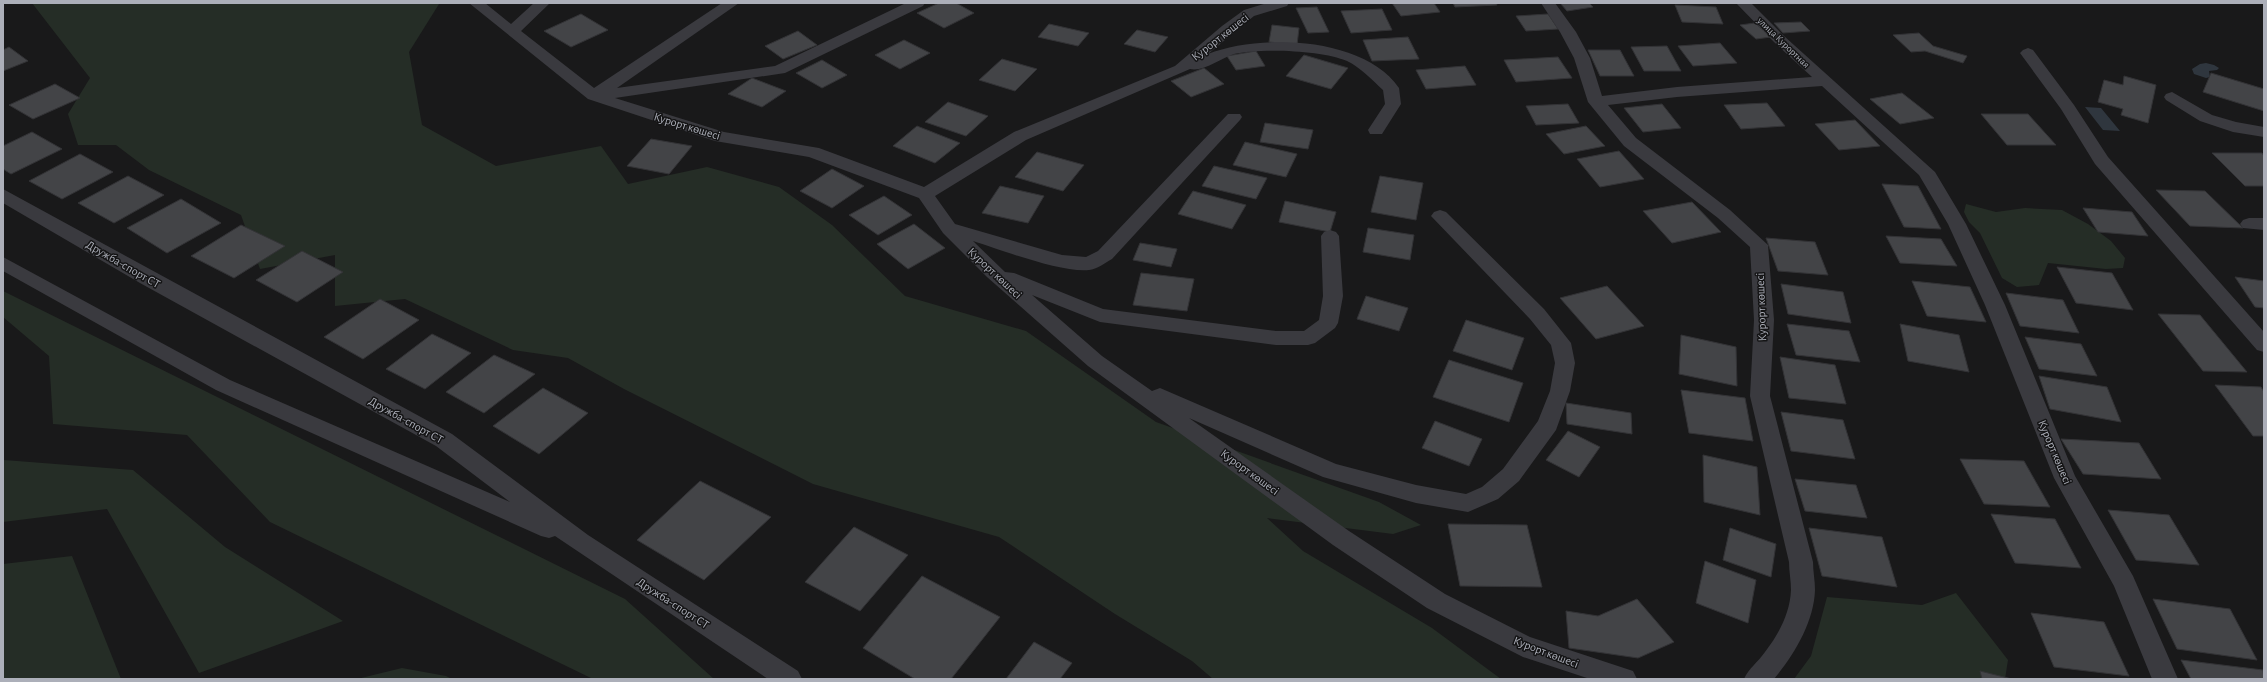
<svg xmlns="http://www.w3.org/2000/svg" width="2267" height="682" font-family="'Alegreya Sans',sans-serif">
<rect width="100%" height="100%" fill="#19191a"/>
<path fill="#252d26" d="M32 3H437L439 4 409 52 422 125 496 166 601 146 628 184 707 167 779 187 832 225 905 296 1026 331 1156 422 1379 502 1421 525 1393 534 1267 518 1303 551 1432 628 1501 679H1213L1192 661 1115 614 999 537 813 484 624 389 568 358 513 350 405 299 335 306V255L260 269 241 215 149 170 116 145H78L68 114 90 78Z
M1966 204 1996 212 2025 208 2062 210 2088 224 2111 241 2125 258 2123 268 2106 269 2048 263 2039 285 2017 287 2002 278 1980 233 1969 222 1964 212Z
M3 291 625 599 714 679H593L270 522 187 435 53 424 49 356 3 317Z
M3 457 4 460 133 470 225 547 343 621 199 673 107 509 3 522Z
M72 556 121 679H3V564Z
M1956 593 2008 660 2005 679H1794L1811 656 1827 597 1922 605Z
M402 668 446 676 452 679H357Z"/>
<path fill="#2f363e" d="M2206 63 2214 65 2219 68 2217 70 2209 71 2210 77 2206 78 2194 74 2192 69 2200 64Z
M2085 107 2101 108 2120 131 2103 130Z"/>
<path fill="#434447" stroke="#333336" d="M939 3H956L974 13 944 28 917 13Z
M1392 3H1434L1440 12 1401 16Z
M1453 3H1496L1497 5 1455 7Z
M1560 3H1589L1593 7 1567 11Z
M1675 5 1716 7 1723 24 1682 22Z
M1317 7 1329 32 1308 33 1296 8Z
M1382 9 1392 30 1351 33 1341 11Z
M581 14 608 30 571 47 544 31Z
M1548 14 1558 29 1526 31 1516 16Z
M1801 22 1810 31 1783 33 1774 23Z
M1755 23 1771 37 1756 39 1740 25Z
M1049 24 1089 33 1078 46 1038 37Z
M1272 25 1299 28 1297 45 1269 42Z
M1137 30 1168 37 1155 52 1124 44Z
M798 31 817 45 783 59 765 46Z
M1919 33 1933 46 1967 56 1963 63 1925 51 1911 52 1893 35Z
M1408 37 1419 59 1372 61 1363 40Z
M904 40 930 53 900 69 875 55Z
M1720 43 1737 63 1693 66 1678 46Z
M1667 46 1681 71H1644L1631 47Z
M9 47 28 61 3 71V50Z
M1588 50H1620L1634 76H1600Z
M1256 51 1265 66 1236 70 1227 56Z
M1304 55 1348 68 1331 89 1286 76Z
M1558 57 1572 78 1516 82 1504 60Z
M1002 59 1037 69 1015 91 979 80Z
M822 60 847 75 822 88 796 73Z
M1465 66 1476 85 1426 89 1416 70Z
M1204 68 1224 84 1191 97 1171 81Z
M2211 73 2264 89V111L2203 92Z
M2124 76 2156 85 2148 123 2121 115 2123 109 2098 102 2104 80 2123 85Z
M752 78 786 91 762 107 728 94Z
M55 84 80 98 33 119 9 105Z
M1902 93 1934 118 1900 124 1870 99Z
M948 102 988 116 966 136 925 122Z
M1767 103 1785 126 1741 129 1724 105Z
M1568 104 1579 123 1536 125 1526 106Z
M1662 104 1681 128 1643 132 1624 108Z
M1981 114H2028L2056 145H2007Z
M1855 120 1880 146 1839 150 1815 124Z
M1265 123 1313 130 1308 149 1260 142Z
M917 126 960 143 935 163 893 146Z
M1586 126 1605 146 1564 154 1546 134Z
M32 132 62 149 11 174 3 169V146Z
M651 139 692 146 669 174 627 166Z
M1245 142 1297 154 1286 177 1233 165Z
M1619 151 1644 179 1600 187 1577 159Z
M1037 152 1084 165 1063 191 1015 177Z
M2212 153H2262L2264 156V186H2245Z
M80 154 113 172 62 199 29 181Z
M1214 166 1267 178 1256 199 1202 186Z
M832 169 864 186 832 208 800 191Z
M128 176 164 195 114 223 78 203Z
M1380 176 1423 183 1416 220 1371 212Z
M1882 184 1918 186 1941 229 1904 227Z
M1000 186 1044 196 1028 223 982 213Z
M2156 190 2205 191 2243 228 2190 226Z
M1193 191 1246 205 1232 229 1178 214Z
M884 196 912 215 878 235 849 215Z
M181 199 221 223 167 253 127 228Z
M1285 201 1336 212 1330 232 1279 222Z
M1692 202 1721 232 1672 243 1643 211Z
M2083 208 2132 212 2148 236 2098 232Z
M914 224 945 248 908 269 877 244Z
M241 225 285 246 234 278 191 256Z
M1368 228 1414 235 1410 260 1363 252Z
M1886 236 1941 239 1957 266 1900 263Z
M1766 238 1815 242 1828 275 1778 271Z
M1140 243 1177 249 1171 267 1133 260Z
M302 251 343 272 297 302 256 280Z
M2057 267 2112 273 2133 310 2076 303Z
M1141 273 1194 279 1187 311 1133 305Z
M2235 277 2264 281V308L2255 307Z
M1912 281 1970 287 1986 322 1927 316Z
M1781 284 1843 292 1851 323 1788 314Z
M1607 286 1644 326 1596 339 1560 298Z
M2006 293 2063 300 2079 333 2020 326Z
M1366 296 1408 308 1399 331 1357 319Z
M380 299 419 320 363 359 324 337Z
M2158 314 2200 315 2247 372 2203 371Z
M1466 320 1524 338 1512 370 1453 351Z
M1787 324 1849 331 1860 362 1796 355Z
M1900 324 1959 335 1969 372 1908 361Z
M432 334 471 353 425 389 386 369Z
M1681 335 1736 347 1737 386 1679 374Z
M2025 337 2081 344 2097 376 2039 369Z
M494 355 535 374 484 413 446 392Z
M1780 357 1835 365 1846 404 1789 398Z
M1449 360 1523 383 1509 422 1433 397Z
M2039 376 2107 387 2121 422 2050 409Z
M2215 385 2261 387 2264 392V436H2253Z
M543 388 588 413 539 454 493 426Z
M1681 390 1745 398 1753 441 1689 433Z
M1566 403 1631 413 1632 434 1567 424Z
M1781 412 1843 420 1855 459 1791 451Z
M1435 421 1482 439 1469 466 1422 448Z
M1568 431 1600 447 1579 477 1546 460Z
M2061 439 2139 443 2161 479 2083 474Z
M1703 455 1757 467 1760 515 1704 502Z
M1960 459 2024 461 2050 507 1984 504Z
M1795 479 1856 485 1867 518 1805 511Z
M700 481 771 517 704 580 637 540Z
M2108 510 2169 515 2199 565 2136 560Z
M1991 514 2055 519 2081 568 2015 563Z
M1448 524 1527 525 1542 587 1460 586Z
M854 527 908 555 860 611 805 582Z
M1730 528 1776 544 1771 577 1723 560Z
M1809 528 1882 537 1897 587 1822 576Z
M1705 561 1756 580 1748 623 1696 603Z
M922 576 1000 617 951 679H915L863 648Z
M1637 599 1674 642 1638 658 1569 648 1566 611 1598 616Z
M2153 599 2230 609 2257 660 2177 649Z
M2031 613 2104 622 2129 676 2054 667Z
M1034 642 1072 663 1060 679H1006Z
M2181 660 2263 670 2264 679H2191Z
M1980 671 2012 679H1982Z"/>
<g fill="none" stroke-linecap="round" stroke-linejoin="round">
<path fill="#3a3a3f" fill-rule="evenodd" d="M469 3H485L511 24 534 3H550L521 31 594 88 722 3H739L617 88 775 66 906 3H925L923 6 785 73 615 98 724 132 819 148 924 187 1014 132 1175 66 1222 26 1244 10 1267 3H1289L1287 6 1254 16 1208 54C1260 33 1364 37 1399 88L1401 104 1382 134H1370L1368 130 1385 104 1383 90C1372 80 1360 67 1347 61 1322 50 1260 48 1234 54 1221 58 1204 72 1190 69L1026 140 935 196 955 224 1062 255 1086 257 1098 251 1228 114H1240L1242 117 1240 120 1112 259C1105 263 1097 269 1089 270 1062 273 1001 250 973 241L1005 272 1014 273 1103 309 1276 331H1304L1319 320 1323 296 1321 236 1324 232 1330 230 1336 232 1339 236 1343 296 1338 323 1335 328 1315 343 1308 345H1276L1100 322 1032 295 1102 356 1152 391 1160 388 1167 391 1336 464 1416 485 1466 494 1482 487 1503 469 1538 421 1550 391 1555 363 1551 345 1530 319 1431 216 1434 212 1440 210 1446 212 1544 309 1571 343 1575 363 1570 391 1556 430 1519 481 1498 499 1468 512 1416 503 1323 477 1189 418 1349 531 1445 594 1530 637 1633 671 1637 679H1590L1523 657 1427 608 1333 545 1088 366 987 277 943 233 919 198 809 157 715 141 588 99Z
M1541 3H1555L1576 32 1590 58 1602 96 1677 87 1812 77 1774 42 1736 3H1751L1784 36 1935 172 1966 224 2005 305 2075 476 2133 576 2178 679H2152L2114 586 2054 478 1985 305 1948 224 1919 175 1822 86 1677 97 1608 105 1636 138 1730 210 1768 245 1774 320 1770 396 1813 562C1813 571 1815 581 1815 590 1814 622 1794 655 1774 679H1744C1749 668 1758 662 1765 652 1779 634 1790 613 1791 590 1791 581 1789 571 1789 562L1750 396 1754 320 1750 247 1718 218 1624 146 1588 102 1574 58 1560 32Z
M2028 48 2033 50 2074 105 2108 157 2264 332V352L2257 350 2095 164 2061 109 2020 53 2023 50Z
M2172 92 2212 115 2236 122 2264 127V137L2233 132 2200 121 2166 100 2164 97 2166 94Z
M3 189 452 434 588 535 798 671 802 679H768L555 536 549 538 541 536 216 390 3 271V257L230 380 510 502 436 446 140 283 3 203Z
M2249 218H2264V230L2243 228 2240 224 2243 220Z"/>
</g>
<g text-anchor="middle" stroke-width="3" stroke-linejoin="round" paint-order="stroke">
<g font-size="10" fill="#acafb9" stroke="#141415">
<text transform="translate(1784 42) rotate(44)" y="4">улица Курортная</text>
</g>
<g font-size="12" fill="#acafb9" stroke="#141415">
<text transform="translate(1220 37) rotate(-38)" y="4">Курорт көшесі</text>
<text transform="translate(687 126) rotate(17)" y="4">Курорт көшесі</text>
<text transform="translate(123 264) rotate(30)" y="4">Дружба-спорт СТ</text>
<text transform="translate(995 273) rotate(43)" y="4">Курорт көшесі</text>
<text transform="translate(1761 307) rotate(-92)" y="4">Курорт көшесі</text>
<text transform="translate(406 420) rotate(29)" y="4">Дружба-спорт СТ</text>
<text transform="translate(2055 452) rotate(67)" y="4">Курорт көшесі</text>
<text transform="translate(1250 472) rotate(36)" y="4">Курорт көшесі</text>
<text transform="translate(673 603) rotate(33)" y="4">Дружба-спорт СТ</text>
<text transform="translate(1546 652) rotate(21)" y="4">Курорт көшесі</text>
</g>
</g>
<rect width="2267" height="682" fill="none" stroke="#acafb9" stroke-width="8"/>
</svg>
